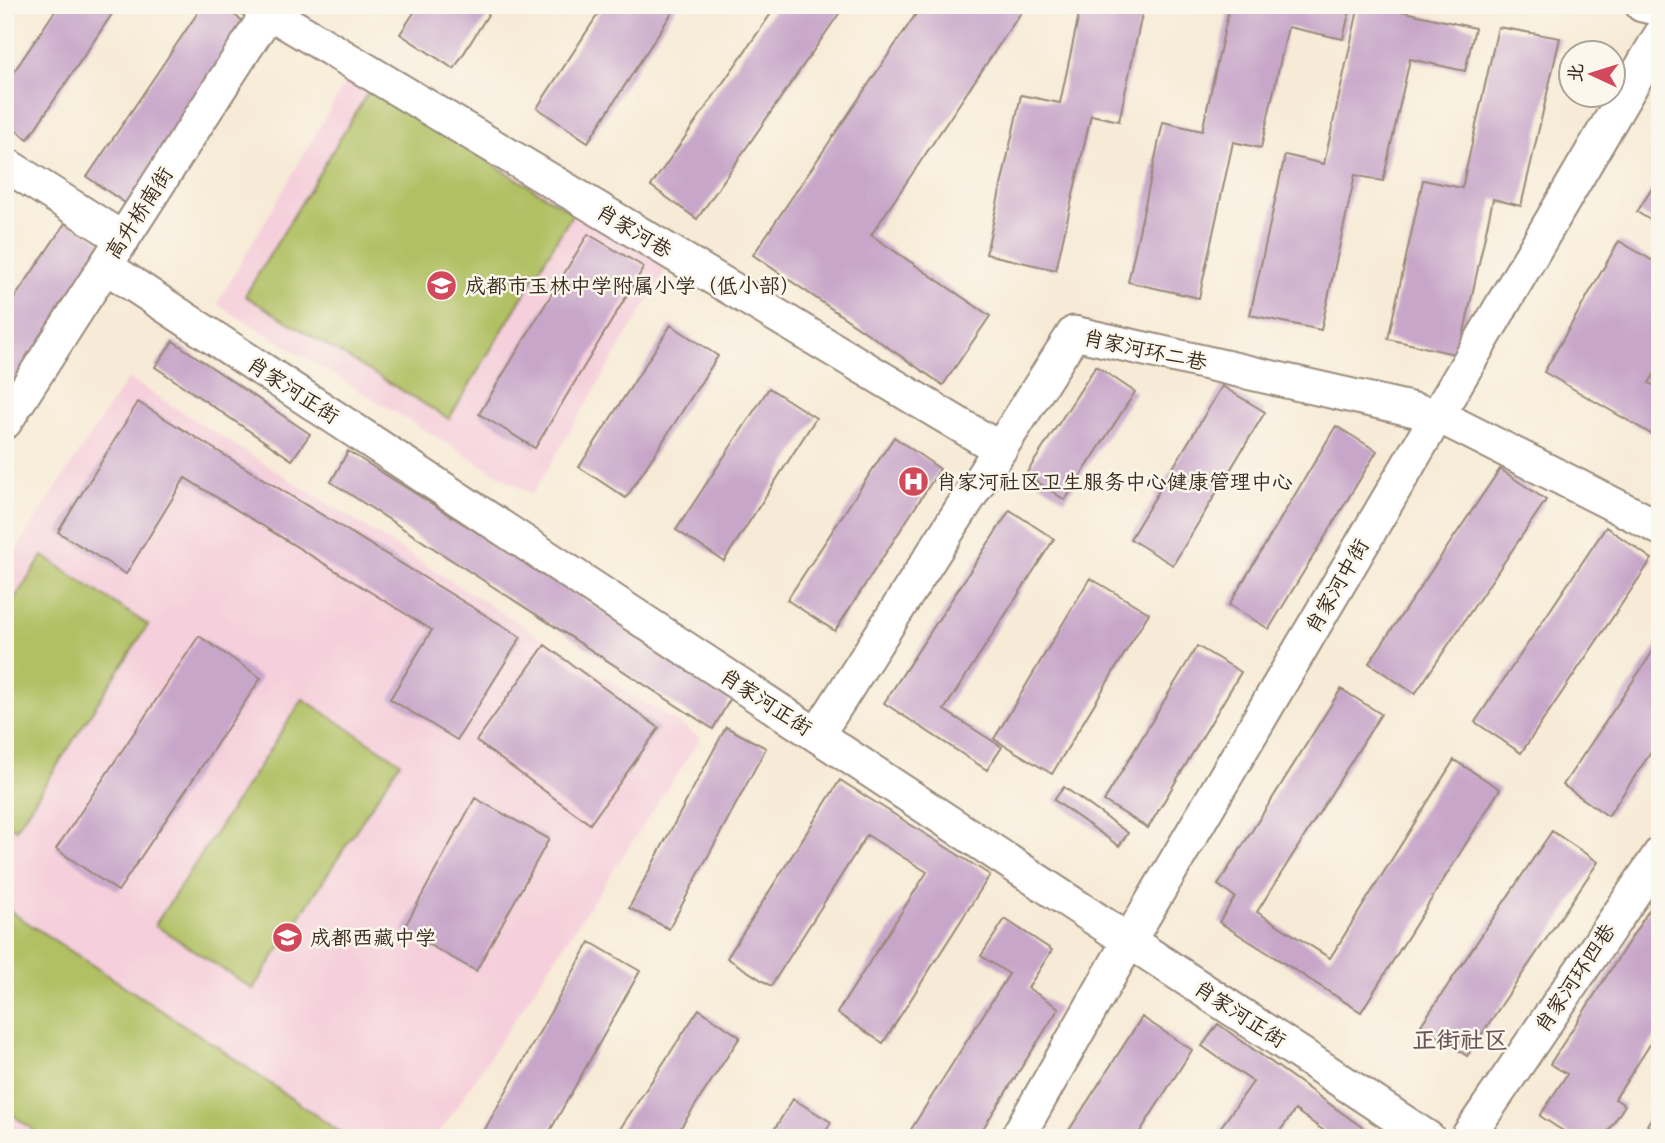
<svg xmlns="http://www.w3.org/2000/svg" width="1665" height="1143" font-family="'Shantell Sans','LXGW WenKai TC',sans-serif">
<rect width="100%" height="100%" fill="#fbf7ec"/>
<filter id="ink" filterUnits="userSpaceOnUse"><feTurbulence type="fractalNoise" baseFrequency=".0143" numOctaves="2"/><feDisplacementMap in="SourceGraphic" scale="14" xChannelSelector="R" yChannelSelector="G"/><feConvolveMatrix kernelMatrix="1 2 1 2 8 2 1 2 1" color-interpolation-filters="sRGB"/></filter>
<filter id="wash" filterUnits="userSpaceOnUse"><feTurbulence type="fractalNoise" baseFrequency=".00686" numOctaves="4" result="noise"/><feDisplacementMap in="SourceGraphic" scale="28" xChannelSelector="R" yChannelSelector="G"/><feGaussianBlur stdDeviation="1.57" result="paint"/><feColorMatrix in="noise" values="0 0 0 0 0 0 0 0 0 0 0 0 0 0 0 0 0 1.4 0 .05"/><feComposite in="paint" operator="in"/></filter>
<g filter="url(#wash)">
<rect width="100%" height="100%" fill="#f7ebd7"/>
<path fill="#f5cfdb" d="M351 73 668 267 532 495 217 304Z
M128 378 701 738 436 1138H5V567Z"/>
<path fill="#b0c063" stroke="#767540" stroke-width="2" d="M370 89 573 213 449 419 245 296Z
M43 556 148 625 16 829 5 822V613Z
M303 699 400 762 253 989 155 925Z
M5 908 219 1048 341 1133 338 1138H44L5 1109Z"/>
<g id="blocks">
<path fill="#c8a6c9" d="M59 5H118L28 139 5 123V85Z
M203 5H219L249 25 128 205 87 177Z
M419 5H494L454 69 400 34Z
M604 5H677L588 142 537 108Z
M777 5H845L697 219 651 186Z
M922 5H1026L871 235 990 316 943 385 753 255Z
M1081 5H1144L1119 121 1091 115 1056 270 986 254 1021 95 1060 103Z
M1179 5H1202L1201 11Z
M1230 5H1351L1343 39 1288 27 1261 148 1233 142 1199 298 1128 282 1163 122 1202 131Z
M1359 5H1374L1475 28 1465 71 1410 59 1383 181 1355 175 1321 330 1250 315 1285 155 1324 164Z
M1498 27 1560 38 1521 206 1493 199 1459 355 1388 339 1423 180 1462 188Z
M1660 176V226L1637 212Z
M68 219 109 247 5 401V312Z
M588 234 644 267 535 448 479 414Z
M1619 241 1660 265V365L1649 383 1660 389V439L1544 372Z
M671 325 718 356 626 498 579 467Z
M173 341 310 434 292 460 155 367Z
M1096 366 1135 392 1065 500 1026 474Z
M1222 386 1265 412 1173 565 1130 539Z
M769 388 816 418 724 561 676 530Z
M138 402 521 637 457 740 390 699 432 630 185 478 126 574 58 532Z
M1336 426 1377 451 1269 629 1229 605Z
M894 437 940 469 835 631 787 600Z
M348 451 733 694 713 729 331 482Z
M1500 469 1546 500 1415 694 1369 663Z
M1010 510 1054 539 944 710 1002 747 987 770 884 703Z
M1606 527 1652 559 1521 753 1475 722Z
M1090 578 1149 613 1052 774 994 739Z
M199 636 261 678 118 891 56 849Z
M1660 641V739L1608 816 1563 785Z
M545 645 659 728 590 824 476 741Z
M1197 646 1241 672 1148 828 1104 801Z
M1341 689 1381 714 1257 912 1330 958 1454 760 1500 789 1361 1012 1219 922 1235 897 1218 885Z
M726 727 766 748 669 929 629 908Z
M840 780 990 875 883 1043 837 1013 927 872 867 835 771 986 727 958Z
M1064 787 1128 833 1119 846 1054 800Z
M475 798 549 839 476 971 403 930Z
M1552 831 1598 862 1467 1056 1421 1025Z
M1660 893V1029L1615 1099 1625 1105 1604 1138H1574L1540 1116 1567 1074 1550 1064Z
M1005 919 1052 950 1028 988 1059 1008 977 1138H920L910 1131 1009 974 981 956Z
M590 942 640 971 546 1138H480Z
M699 1009 740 1037 674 1138H614Z
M1142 1017 1192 1050 1136 1138H1064Z
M1218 1024 1377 1138H1334L1295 1110 1275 1138H1213L1253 1082 1202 1046Z
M793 1099 831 1122 822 1138H769Z
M1660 1104V1133L1647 1125Z"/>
</g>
</g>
<g filter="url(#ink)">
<use href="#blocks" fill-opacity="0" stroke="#998a7a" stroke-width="2"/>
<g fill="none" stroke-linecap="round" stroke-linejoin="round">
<defs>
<path id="minor" d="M257 5 1000 449
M1642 5 1660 9
M5 164 123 239
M105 266 1428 1138
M5 422 273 5
M817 735 1074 333 1437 415 1660 528
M1017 1138 1129 941 1660 36
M1467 1138 1660 854"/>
</defs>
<use href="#minor" stroke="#998a7a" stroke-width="37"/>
<use href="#minor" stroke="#fff" stroke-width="33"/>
</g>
</g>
<defs>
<symbol id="school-disc" viewBox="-11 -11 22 22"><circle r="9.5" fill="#d1495b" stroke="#fbf7ec"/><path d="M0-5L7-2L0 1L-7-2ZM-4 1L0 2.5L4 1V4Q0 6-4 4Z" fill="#fff"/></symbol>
<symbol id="hospital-disc" viewBox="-11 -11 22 22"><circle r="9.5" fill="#d1495b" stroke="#fbf7ec"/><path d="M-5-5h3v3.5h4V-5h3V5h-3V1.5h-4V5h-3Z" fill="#fff"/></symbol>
</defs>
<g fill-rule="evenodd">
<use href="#school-disc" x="424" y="268" width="35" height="35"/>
<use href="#hospital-disc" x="896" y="464" width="35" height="35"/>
<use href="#school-disc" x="270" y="920" width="35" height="35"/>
</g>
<g text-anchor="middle" stroke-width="5" stroke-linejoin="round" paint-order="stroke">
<g font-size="21" fill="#3b2a1e" stroke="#fbf7ec">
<text transform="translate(139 213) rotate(-57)" y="7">高升桥南街</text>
<text transform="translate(634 231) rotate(31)" y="7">肖家河巷</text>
<text transform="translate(1145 350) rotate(12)" y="7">肖家河环二巷</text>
<text transform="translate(293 390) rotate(33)" y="7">肖家河正街</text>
<text transform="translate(1337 586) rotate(-60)" y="7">肖家河中街</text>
<text transform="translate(766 702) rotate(33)" y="7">肖家河正街</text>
<text transform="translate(1575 978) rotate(-56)" y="7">肖家河环四巷</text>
<text transform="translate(1240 1014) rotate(33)" y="7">肖家河正街</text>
</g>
<g font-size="21" fill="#3b2a1e" stroke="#fbf7ec" text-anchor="start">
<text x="465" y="293">成都市玉林中学附属小学（低小部）</text>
<text x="936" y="489">肖家河社区卫生服务中心健康管理中心</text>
<text x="310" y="945">成都西藏中学</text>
</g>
<g font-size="24" font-weight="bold" fill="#6c555a" stroke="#fbf7ec">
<text x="1460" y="1048">正街社区</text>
</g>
</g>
<rect width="1665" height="1143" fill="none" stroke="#fbf7ec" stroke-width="28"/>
<g transform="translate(1592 74) rotate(274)"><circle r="33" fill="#fbf7ec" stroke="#aea59a" stroke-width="2"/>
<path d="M0-5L12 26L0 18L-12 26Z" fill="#d1495b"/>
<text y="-10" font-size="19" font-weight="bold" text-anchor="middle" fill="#3b2a1e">北</text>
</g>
</svg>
